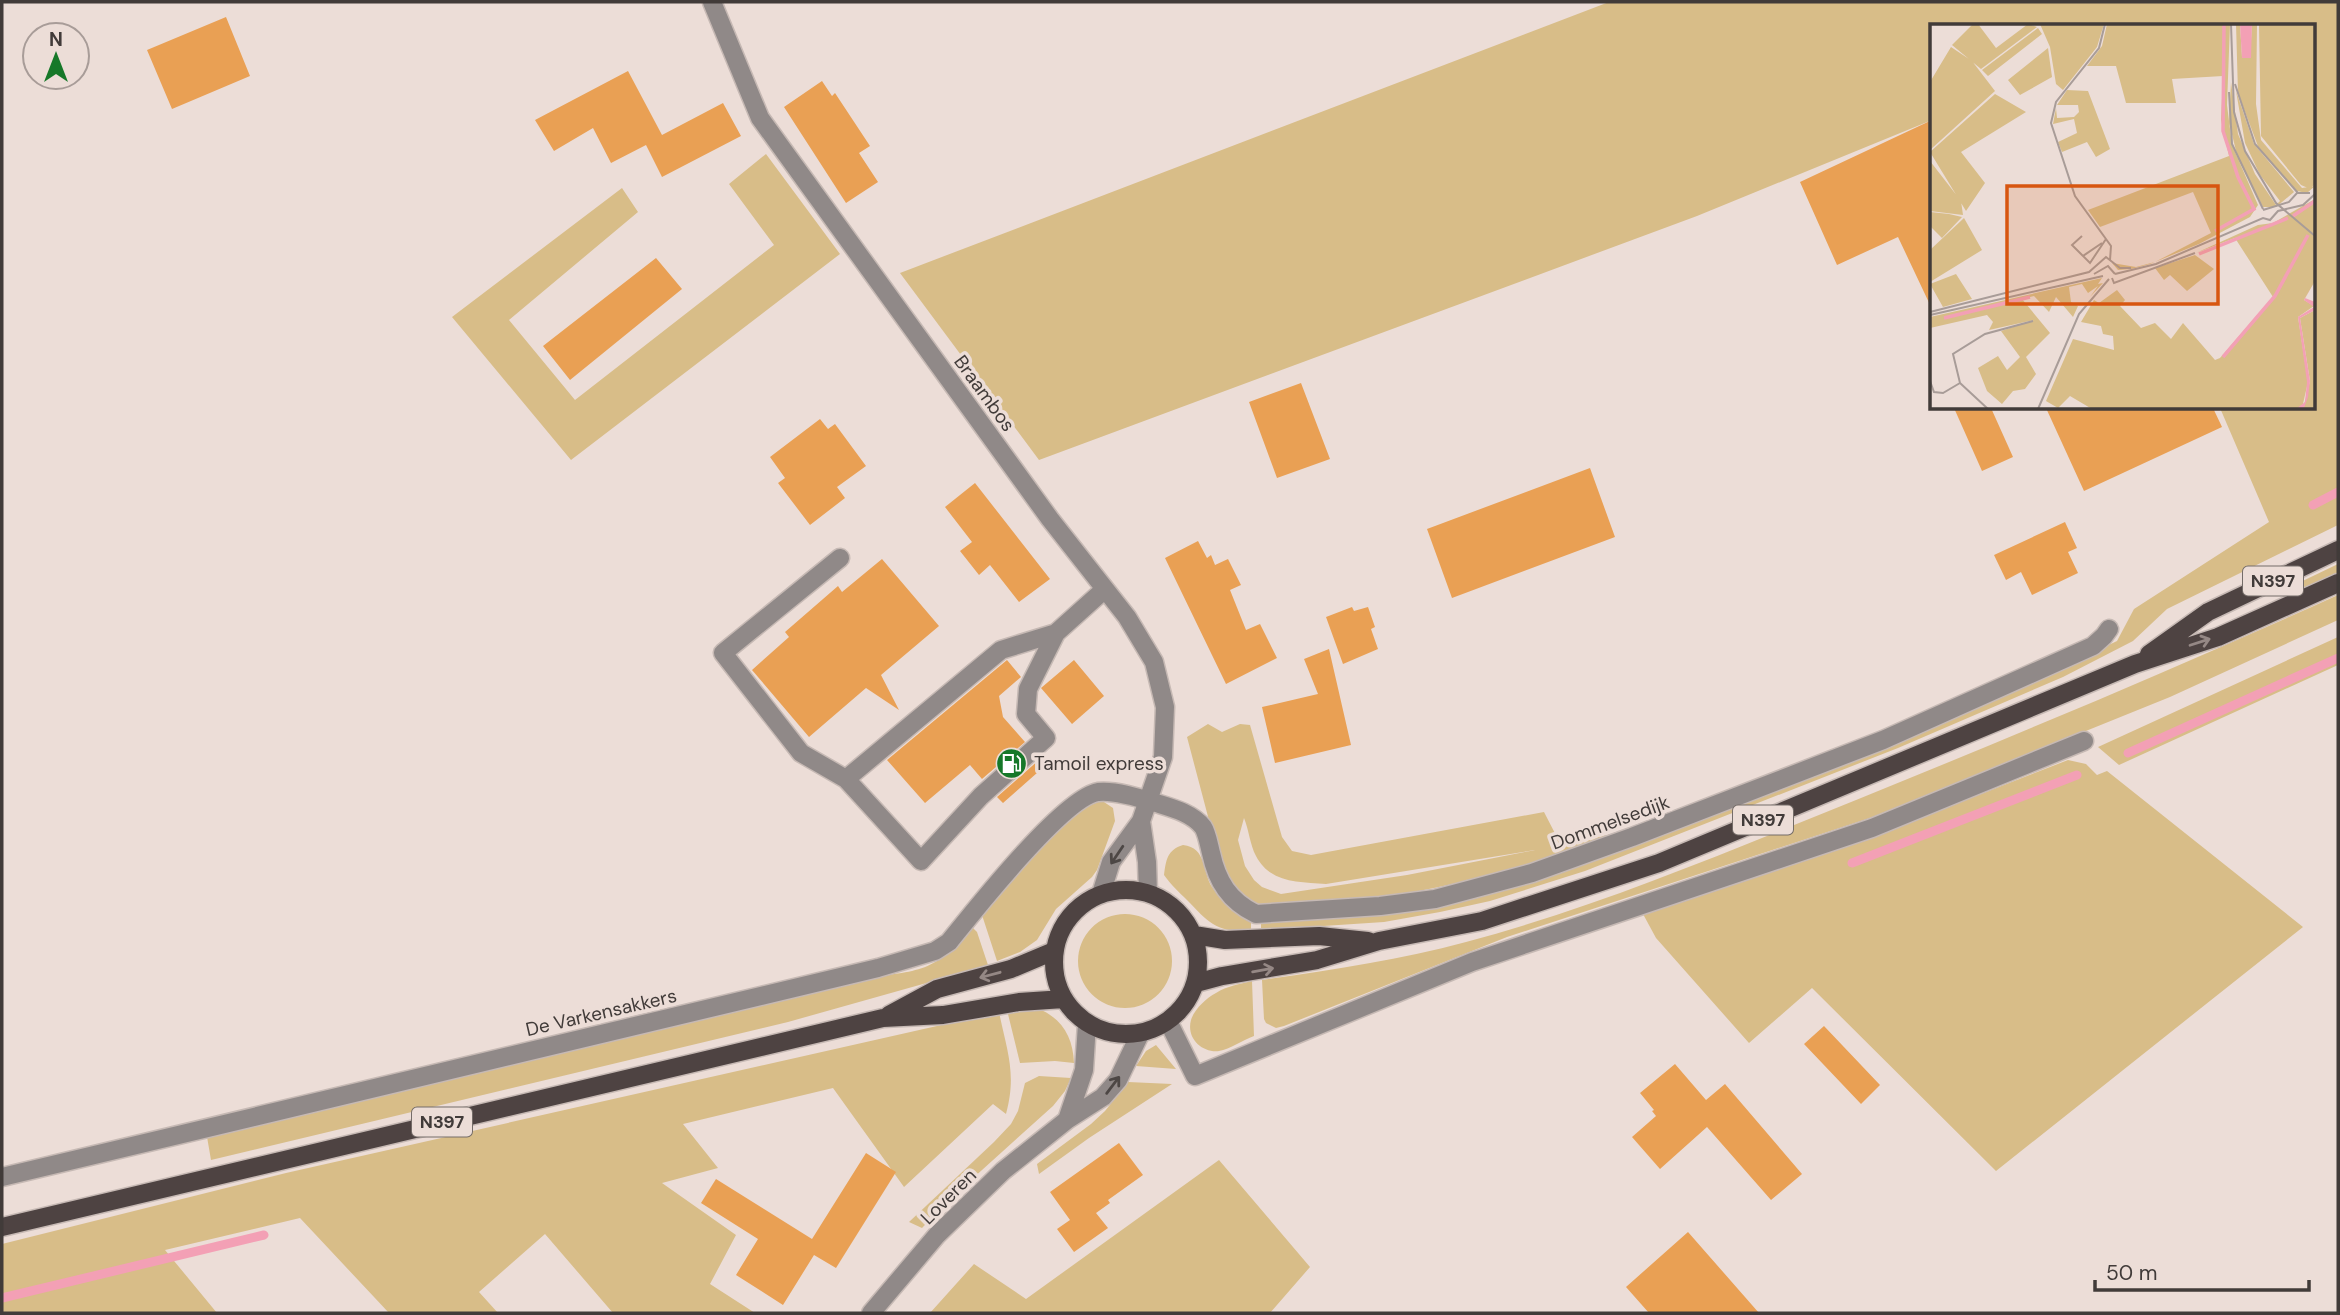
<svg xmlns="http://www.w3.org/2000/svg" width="2340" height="1315" font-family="'DM Sans',sans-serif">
<rect width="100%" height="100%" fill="#ecddd7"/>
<path fill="#d8bd88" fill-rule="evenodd" d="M1609 2H2338V525L2167 609 2133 641 2063 677 1898 748 1585 871 1490 901 1440 912 1384 922 1261 930V921L1436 903 1811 774 2001 697 2117 641 2134 609 2269 522 2220 408H2314V26H1932V120L1697 216 1039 460 900 273Z
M766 154 840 254 571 460 452 317 622 188 638 212 509 320 575 400 774 245 729 184Z
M2338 564V574L2290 596 2286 589Z
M2338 595V620L2170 697 1870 818 1507 937 1284 1026 1276 1028 1266 1023 1264 1019 1262 980C1331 970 1399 960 1466 942 1601 906 1731 850 1861 798 2021 733 2181 666 2338 595Z
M2338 637V665L2119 765 2098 747Z
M1208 724 1222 732 1240 724 1250 725 1282 837 1292 851 1311 855 1544 812 1561 845 1621 832C1532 866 1440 892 1345 902 1317 905 1287 905 1259 906L1246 901 1225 881 1187 737ZM1244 818C1249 830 1250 845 1256 856 1270 883 1298 882 1326 884L1535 850 1407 875 1281 894 1262 887 1254 880 1245 866 1238 840Z
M2068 760 2086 764 2097 775 2107 771 2303 927 1996 1171 1812 988 1749 1043 1656 938 1643 914 1866 839Z
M1097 801 1104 802 1113 808 1115 821 1097 870 1092 877 1056 909 1037 940 1020 952 997 961 982 915 1074 809Z
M1183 845C1207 848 1202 871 1212 887 1222 903 1235 910 1251 918V931C1216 932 1210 924 1187 900 1179 892 1171 885 1164 875 1166 860 1167 850 1183 845Z
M1078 961a47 47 0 1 1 94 0a47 47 0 1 1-94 0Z
M972 927 977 932 988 965 962 973 788 1022 211 1160 206 1131 863 978C918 971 936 973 972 927Z
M1252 981 1254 1036C1243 1040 1230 1049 1219 1051 1202 1053 1186 1038 1191 1020 1194 1010 1206 998 1216 993 1227 986 1240 984 1252 981Z
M1037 1008C1062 1018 1073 1037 1074 1063L1055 1061 1020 1063 1007 1010Z
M999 1012C1007 1051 1017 1074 1006 1114L993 1104 904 1187 833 1088 683 1124 718 1168 662 1183 736 1235 710 1284 755 1313H613L545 1234 479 1292 498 1313H389L300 1218 165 1250 217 1313H2V1244L286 1173Z
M1156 1045 1176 1069 1136 1066 1146 1051Z
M1039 1076 1071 1078 1065 1091 1053 1106 951 1198 922 1228 909 1222 994 1142 1011 1124 1018 1111 1025 1083Z
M1128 1082 1172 1084 1089 1138 1039 1174 1037 1164 1091 1124 1105 1111Z
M1219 1160 1310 1267 1270 1313H930L974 1264 1026 1299Z"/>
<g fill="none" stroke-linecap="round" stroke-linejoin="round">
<path stroke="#f3a0b5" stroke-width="9" d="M2313 505 2338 492
M2128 753 2338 658
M1852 863 2077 775
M2 1298 264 1235"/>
</g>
<path fill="#e9a054" d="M226 17 250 76 172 109 147 50Z
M628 71 662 135 723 103 741 136 662 177 646 145 611 163 593 128 554 151 535 120Z
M822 81 832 96 835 93 870 146 859 153 878 182 846 203 784 107Z
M1932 120V309L1898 237 1837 265 1800 182Z
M656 258 682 289 570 380 543 346Z
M1301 383 1330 459 1277 478 1249 402Z
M1954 408H1991L2013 457 1982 471Z
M2046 408H2213L2222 427 2084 491Z
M820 419 828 429 835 424 866 466 837 487 845 498 810 525 778 483 785 478 770 457Z
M1590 468 1615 537 1452 598 1427 529Z
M975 483 1050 579 1019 602 990 565 979 575 960 551 972 542 945 507Z
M2065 522 2077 548 2068 552 2078 573 2032 595 2021 572 2006 580 1994 555Z
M1198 541 1207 558 1211 555 1215 565 1228 559 1241 585 1230 590 1246 630 1260 624 1277 658 1226 684 1165 558Z
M882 559 939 626 881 675 899 710 866 688 809 737 752 670 789 637 785 632 838 586 842 592Z
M1352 607 1354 611 1368 607 1375 627 1371 629 1378 649 1343 664 1326 617Z
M1329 649 1351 745 1275 763 1262 707 1318 694 1304 659Z
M1007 660 1021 677 999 696 1003 717 1025 742 982 779 970 765 925 803 887 760Z
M1074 660 1104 696 1072 724 1041 688Z
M1040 759 1046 765 1003 803 997 797Z
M1824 1026 1880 1085 1861 1104 1804 1044Z
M1675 1064 1706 1100 1725 1084 1802 1174 1771 1200 1707 1127 1660 1169 1632 1137 1656 1116 1652 1111 1654 1110 1640 1093Z
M1119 1143 1143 1175 1108 1200 1110 1203 1096 1213 1108 1228 1074 1252 1057 1229 1070 1220 1050 1192Z
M866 1153 896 1172 836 1268 814 1255 783 1305 736 1275 758 1239 701 1203 716 1179 812 1239Z
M1688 1232 1759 1313H1649L1626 1287Z"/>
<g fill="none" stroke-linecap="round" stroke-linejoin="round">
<defs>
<path id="minor" d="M712 2 760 118 1050 519 1127 617 1154 662 1165 707 1163 757 1141 821 1111 862 1101 894
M840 558 723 653 801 753 846 779
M1056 633 1001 650 846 779 921 861 981 796 1046 738 1026 714 1028 689 1056 633 1105 589
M1141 821 1147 862 1148 893
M1168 1021 1195 1076 1472 962 1872 828 2084 741
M1067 1120 1084 1070 1087 1024
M2 1177 878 968 935 951 949 942C974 911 1063 798 1098 792 1115 790 1140 798 1156 803 1172 808 1192 813 1203 827 1207 833 1209 845 1211 853 1217 881 1229 901 1256 914L1380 906 1435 899 1532 873 1632 837 1883 740 2093 646 2104 636 2109 629
M871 1313 937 1235 1003 1171 1067 1120 1103 1097 1118 1080 1140 1034"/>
<path id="major" d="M2149 654 2208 612 2338 550
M1054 962a72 72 0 1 1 144 0a72 72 0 1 1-144 0Z
M1194 935 1225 940 1319 936 1368 941
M1196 983 1222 976 1317 960 1379 941 1482 921 1659 863 2135 664 2218 637 2338 583
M889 1015 937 989 1011 969 1054 951
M2 1227 883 1018 943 1015 1019 1002 1064 999"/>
</defs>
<use href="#minor" stroke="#c6b9b4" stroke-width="21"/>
<use href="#major" stroke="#c6b9b4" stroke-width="21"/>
<use href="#minor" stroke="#908988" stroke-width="18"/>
<use href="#major" stroke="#4e4342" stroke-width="18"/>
</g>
<defs><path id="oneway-shaft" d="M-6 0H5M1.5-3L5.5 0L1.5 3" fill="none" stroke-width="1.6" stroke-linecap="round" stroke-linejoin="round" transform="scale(1.75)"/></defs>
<g stroke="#958885">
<use href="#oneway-shaft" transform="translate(2200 642) rotate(-18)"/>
<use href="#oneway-shaft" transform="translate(1263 970) rotate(-10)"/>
<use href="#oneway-shaft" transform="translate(990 975) rotate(165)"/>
</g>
<g stroke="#4d4745">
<use href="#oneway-shaft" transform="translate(1117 855) rotate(124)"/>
<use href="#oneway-shaft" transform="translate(1113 1085) rotate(-53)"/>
</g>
<defs>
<symbol id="fuel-disc" viewBox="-11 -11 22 22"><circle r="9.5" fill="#167829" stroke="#ecddd7"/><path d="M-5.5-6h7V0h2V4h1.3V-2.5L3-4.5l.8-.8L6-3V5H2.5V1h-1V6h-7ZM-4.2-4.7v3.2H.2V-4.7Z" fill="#fff"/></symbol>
</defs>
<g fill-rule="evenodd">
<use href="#fuel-disc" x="994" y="746" width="35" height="35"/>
</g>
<g text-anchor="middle" stroke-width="7" stroke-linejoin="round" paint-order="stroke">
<g fill="#ecddd7" stroke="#746c68" stroke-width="2">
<rect x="2243" y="566.5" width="60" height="29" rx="5"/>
<rect x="1733" y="805.5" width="60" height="29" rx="5"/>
<rect x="412" y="1107.5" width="60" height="29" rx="5"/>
</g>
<g font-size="18" font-weight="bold" fill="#413b39">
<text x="2273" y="587">N397</text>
<text x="1763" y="826">N397</text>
<text x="442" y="1128">N397</text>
</g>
<g font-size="19" fill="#413b39" stroke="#ecddd7">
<text transform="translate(985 393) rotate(54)" y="7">Braambos</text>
<text transform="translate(1610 822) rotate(-20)" y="7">Dommelsedijk</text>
<text transform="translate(601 1012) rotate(-13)" y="7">De Varkensakkers</text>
<text transform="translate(948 1196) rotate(-45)" y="7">Loveren</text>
</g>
<g font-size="19" fill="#413b39" stroke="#ecddd7" text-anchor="start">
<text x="1034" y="770">Tamoil express</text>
</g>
</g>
<g transform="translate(1930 24)">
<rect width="385" height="385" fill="#ecddd7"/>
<path d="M43 0H48L66 24 98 0 107 3 51 45 22 21ZM110 0H174L167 23 133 66 126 60 120 23ZM177 0H300L297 81 302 121 328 181 320 193 269 220 220 240 201 245 188 246 182 239 206 243 225 238 281 209 263 168 170 203 158 186 299 132 291 96 293 52 242 55 246 79H196L186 42H157L172 22ZM306 0H310L312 33 320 34 322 0H327L326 80 331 116 372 164 385 162 377 169 367 167 329 125 308 69ZM329 0H385V161L378 164 371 161 331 112ZM108 4 112 10 58 52 52 46ZM21 23 42 37 65 67 0 126V58ZM118 24 122 53 90 71 78 56ZM301 58 308 110 325 150 346 181 350 177 330 151 315 119 306 67 324 120 364 168 346 183H333L308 135 299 98ZM137 66 158 67 180 125 166 133 157 118 132 128 128 118 147 109 144 95 123 100 126 84 127 94 144 93 149 88 148 81H127ZM65 70 96 88 31 128 55 159 36 187 0 128ZM0 137 31 177 33 191 0 187ZM385 175V257L374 276 384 282 368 293 378 358 372 384 162 385 140 372 128 384 116 377 143 315 184 326 183 312 173 310 171 302 151 298 164 276 169 279 187 266 195 276 190 282 211 304 225 299 241 315 253 299 285 336 290 334 343 273 305 214 266 229 328 201 343 199ZM0 188 19 190 32 193 12 214 0 202ZM34 194 52 226 0 258V226ZM265 231 284 245 257 267 240 251 234 256 225 244ZM26 250 42 275 13 283 0 260ZM172 254 168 260 173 259 160 273 168 262 158 269 152 260 139 263 141 278 148 282 143 293 126 273 119 288 104 272 92 275 120 309 96 333 106 350 95 365 83 367 72 380 57 367 48 344 68 332 77 346 90 333 71 307 104 296 59 306 63 298 57 291 0 304V293ZM385 286V385H373L380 357 370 294Z" fill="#d8bd88"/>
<path d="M310 0H322L321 34H312ZM385 257 375 274 385 278V286L370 294 380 357 378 373 374 384 366 385 375 378 377 358 368 293 384 283 374 276Z" fill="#f3a0b5"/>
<path fill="none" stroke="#f3a0b5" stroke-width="3.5" d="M363 192 385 177M285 207 324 185 308 153 293 107 294 0M269 230 358 194M14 294 100 273M293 333 345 272 378 211"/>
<path fill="none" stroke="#a89c98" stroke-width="2" d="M175 0 169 24 126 78 121 99 145 172 181 222 180 236M301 0 304 88 315 127 346 179 385 212M305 60 325 120 368 169M299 68 302 120 333 185M333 186 359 178 367 169H380M152 212 142 221 153 232M172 219 153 232 160 239 176 215M164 250 178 242 185 250M185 250 226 240 333 194 340 196 348 187 373 181 385 170M182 254 184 259 265 229M0 288 159 248 176 233 190 244H201M0 291 173 252M0 357 4 368 13 369 30 359M30 359 23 330 55 310 103 297M30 359 58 385M108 385 149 290 179 255"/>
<path fill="#d75610" fill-opacity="0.15" stroke="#d75610" stroke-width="3.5" d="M77 162H288V280H77Z"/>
<rect width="385" height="385" fill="none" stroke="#413b39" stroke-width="3.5"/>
</g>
<rect width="2340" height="1315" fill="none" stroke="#413b39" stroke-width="7"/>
<g transform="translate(56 56)"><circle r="33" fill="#ecddd7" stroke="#a89c98" stroke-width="2"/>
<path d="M0-5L12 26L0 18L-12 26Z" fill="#167829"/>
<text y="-10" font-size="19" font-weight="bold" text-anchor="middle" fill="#413b39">N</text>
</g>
<path d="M2095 1280v10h214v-10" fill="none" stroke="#413b39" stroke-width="3.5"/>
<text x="2106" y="1280" font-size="21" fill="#413b39" stroke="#ecddd7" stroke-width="5" paint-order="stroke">50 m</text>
</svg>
